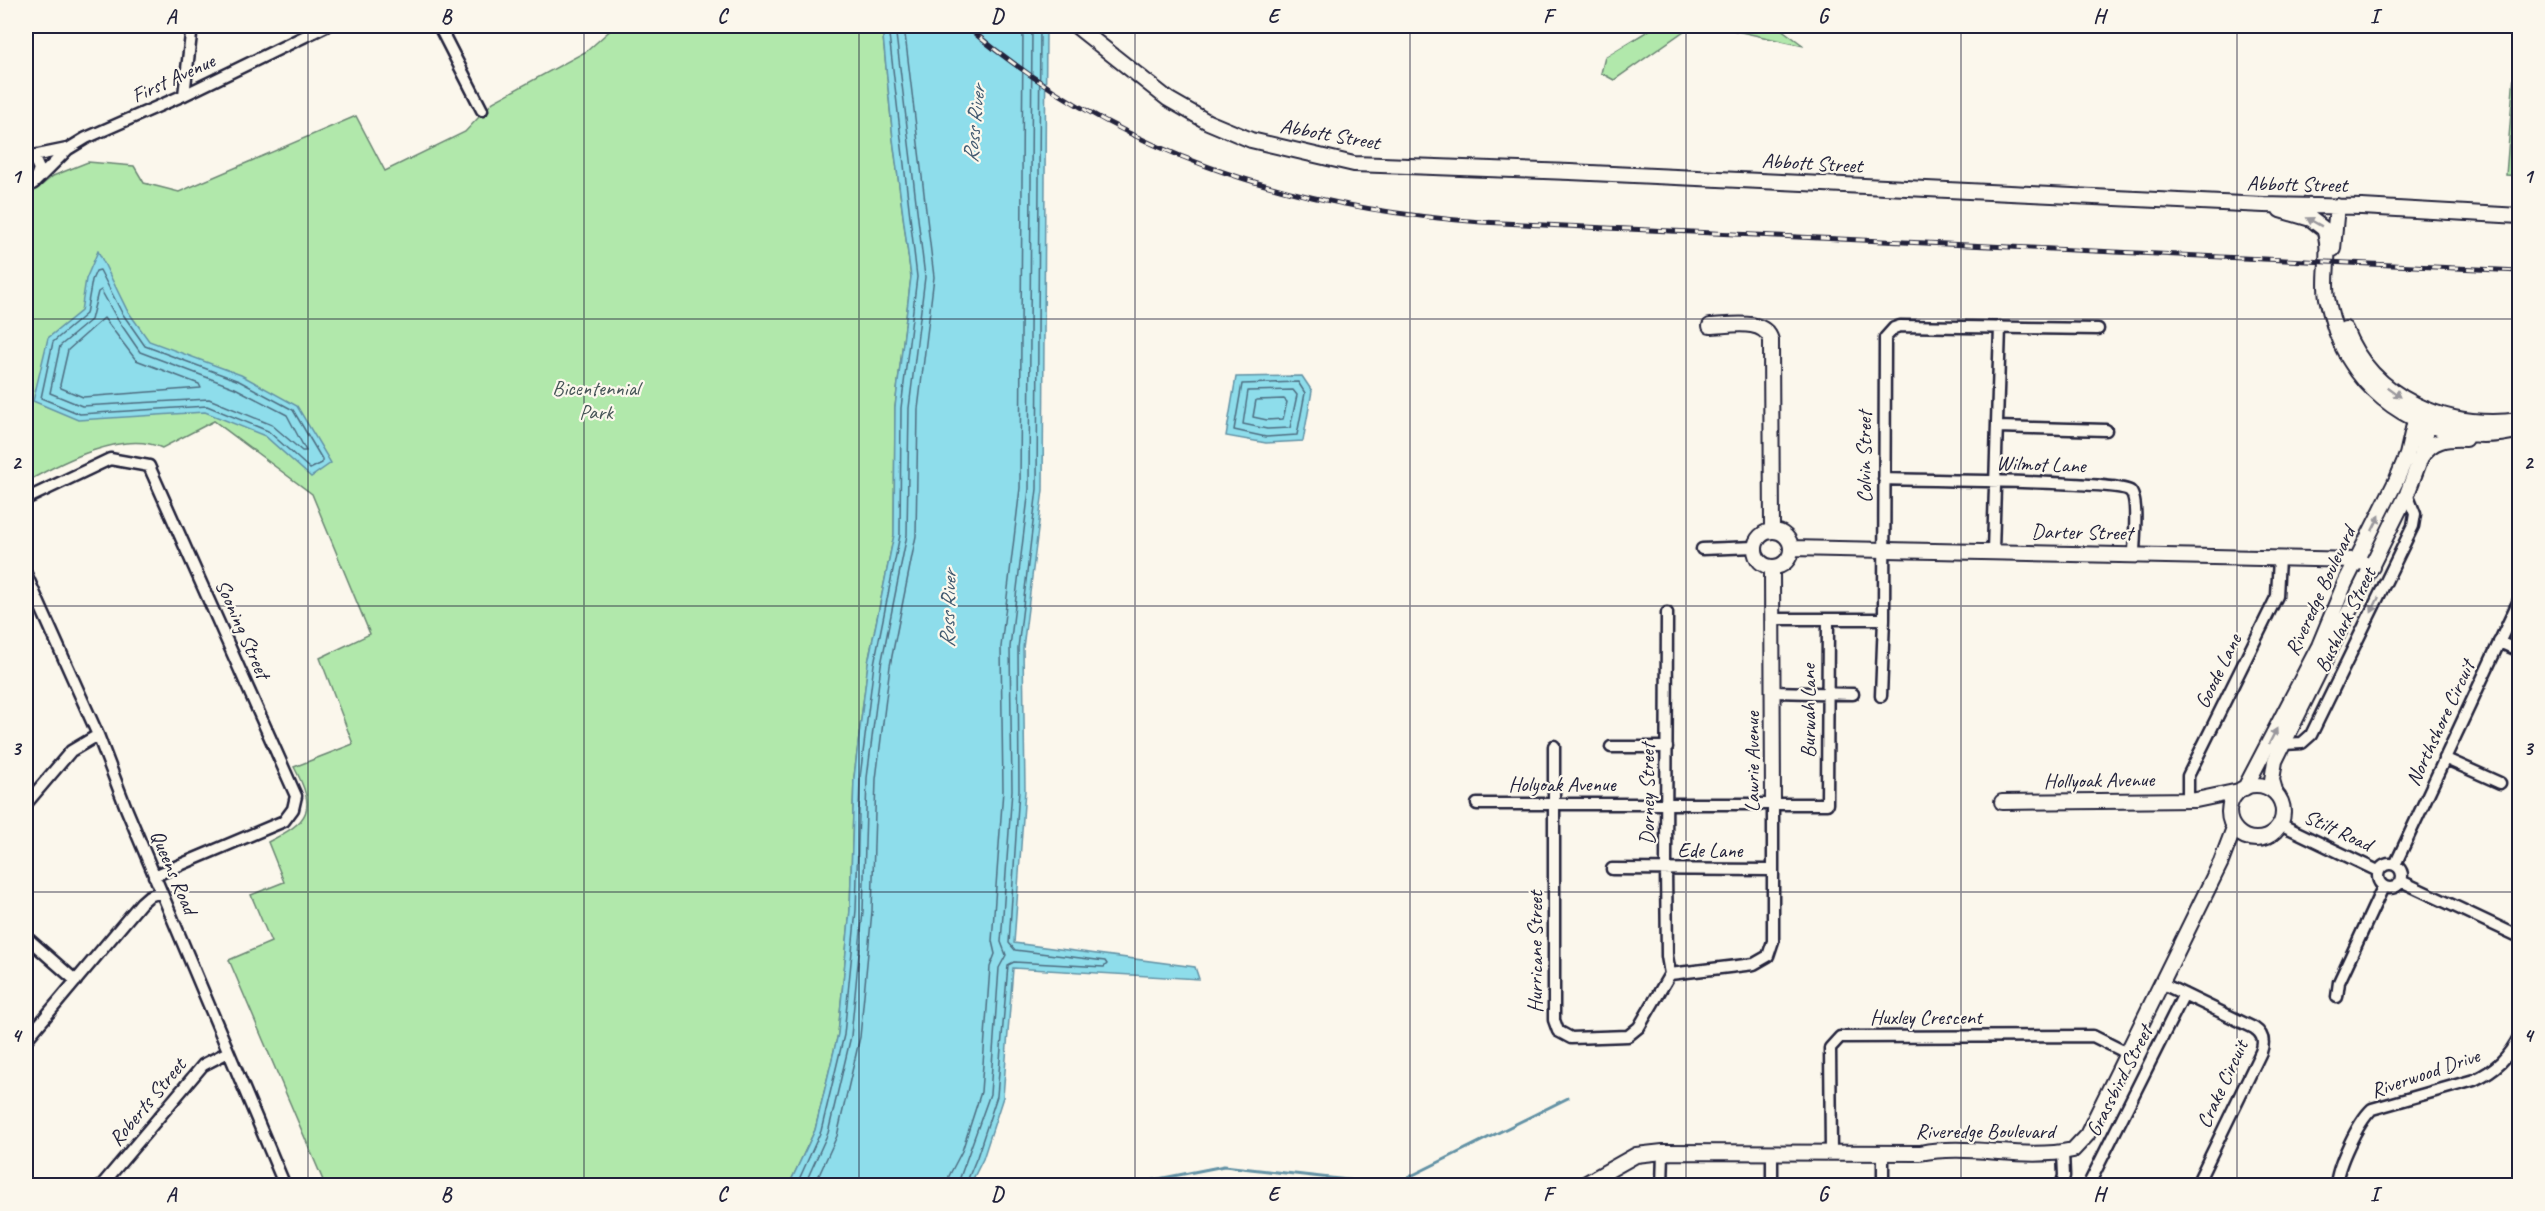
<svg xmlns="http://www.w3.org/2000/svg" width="2545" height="1211" font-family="Caveat,sans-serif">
<rect width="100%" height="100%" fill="#fbf7ec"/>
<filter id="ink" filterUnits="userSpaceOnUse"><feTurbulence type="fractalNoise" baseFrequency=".0167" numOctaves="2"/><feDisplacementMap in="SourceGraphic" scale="12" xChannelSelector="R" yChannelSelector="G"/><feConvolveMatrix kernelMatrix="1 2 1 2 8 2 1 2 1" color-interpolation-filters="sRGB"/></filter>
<g filter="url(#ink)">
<path fill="#b1e8ab" stroke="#6a8573" stroke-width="1.5" d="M615 26H882L893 139 911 277 895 407 894 535 868 663 854 777 850 910 838 1034 815 1130 789 1185H325L229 960 271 942 251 895 284 882 268 842C310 821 317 810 294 767L353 744 320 658 370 634 312 494 214 421 162 448C124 429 60 463 26 482V198L53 176 88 162 134 166 144 183 179 192 356 116 385 171 465 132 493 102 587 51Z
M1656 26H1691L1614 80 1601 73 1605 57Z
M1714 26H1777L1804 46Z
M2518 26H2520L2519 176 2506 175Z"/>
<path fill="#8eddeb" stroke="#6392a5" stroke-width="1.5" d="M882 26H1046L1043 490 1023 648 1025 790 1014 943 1195 967 1199 979 1013 968 1003 1097 983 1159 970 1185H789L815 1130 838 1034 850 910 854 777 868 663 894 535 895 407 911 277 893 139Z
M98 251 127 310 149 341 241 375 297 406 331 463 311 477 265 436 205 412 78 420 33 401 48 338 81 311 86 279Z
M1302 376 1312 391 1303 441 1266 443 1226 436 1236 377Z"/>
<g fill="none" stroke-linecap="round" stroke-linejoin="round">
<path stroke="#4d6d81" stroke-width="1.5" d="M100 270 122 313 145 346 239 381 293 410 322 459V463L310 469 268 431 207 406 80 414 41 398 53 342 86 314 92 280 96 271Z
M101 290 116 317 140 352 235 388 287 415 306 451H302L272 425 209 399 82 406 50 393 60 346 91 320 98 292Z
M104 318 136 360 199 384 201 388 83 397 61 388 60 385 68 350Z
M1298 382 1305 393 1297 435 1266 437 1234 430 1242 384Z
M1293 390 1297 395 1290 428 1267 429 1243 424 1248 391Z
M1284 399 1287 402 1283 419 1267 420 1253 417 1256 400Z
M796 1186 821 1131 844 1035 856 910 860 777 874 664 900 535 901 408 917 277 888 26
M804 1186 828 1133 851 1036 863 911 867 778 881 665 907 535 909 408 925 277 895 26
M814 1186 837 1136 860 1037 872 911 876 779 890 666 916 536 918 409 934 277 904 26
M948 1186 949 1176 962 1151 981 1092 990 967 995 954 992 941 1003 790 1001 647 1020 488 1023 26
M957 1186 990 1094 999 968 1006 955 1001 942 1012 790 1010 647 1029 489 1032 26
M965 1186 977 1157 997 1096 1008 965 1014 962 1104 967 1107 964 1105 961 1015 950 1009 943 1019 790 1018 648 1037 489 1040 26"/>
<path stroke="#6392a5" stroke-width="3" d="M1123 1186 1224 1166 1393 1185 1568 1098"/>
<defs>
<path id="street" d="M439 26 482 110
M184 95 192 26
M26 152 33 156 39 169 34 183 26 188
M33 156 67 149
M34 183 68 149 86 138 184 95 326 26
M1997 427 2106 430
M1884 479C1913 480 2120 481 2130 491 2139 499 2134 541 2134 554
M26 499 110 459 149 466 296 796 293 809 284 821 154 876
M1702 549 1755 547
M1993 551 2000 327
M26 574 98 735 126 808 285 1186
M1667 613 1666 869 1667 956 1670 974
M1773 619H1884
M2499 642 2520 651
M1773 692 1853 694
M1881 696 1884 619 1885 338 1894 328 1900 326 2098 329
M2284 744 2302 743 2311 735 2413 526 2415 514 2407 494
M1554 746V1020L1558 1031 1571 1038 1628 1036 1639 1027 1670 974 1754 964 1768 956 1773 941V804
M1611 747H1667
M2444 758 2500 783
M2188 800V776L2277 596 2279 558
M26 804 71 751 98 735
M1477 804H1827L1828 619
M2280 824 2378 871
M2378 876a12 12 0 1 1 24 0a12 12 0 1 1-24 0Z
M2395 865 2520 598
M1612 869 1772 870
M2401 881 2520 937
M26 937 76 981
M2161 983 2254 1028C2263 1034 2265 1041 2261 1052L2196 1186
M2337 997 2339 982 2383 887
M26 1040 141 903 149 896 161 892
M1831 1151 1830 1048 1840 1037 2093 1036 2127 1053
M1883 1153V1186
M101 1186 203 1065 228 1052
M1662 1186 1663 1152
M1772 1186V1152
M2061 1186 2064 1176 2063 1152
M2088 1186 2184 994
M2336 1186C2337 1166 2358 1122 2372 1109L2474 1080C2496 1070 2509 1057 2520 1035"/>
<path id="secondary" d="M1076 26 1168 99 1208 122 1251 140 1354 164 1570 172 2264 205 2362 207 2520 216
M2280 210 2311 219 2324 229C2332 250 2323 275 2327 298 2332 320 2338 343 2351 362 2385 417 2456 447 2520 430
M2333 249 2337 206
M1710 326C1728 326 1764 317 1771 340L1772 531
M2345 329C2373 399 2447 430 2520 420
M2422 456C2432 440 2447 438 2465 439
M1755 549a18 18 0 1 1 36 0a18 18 0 1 1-36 0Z
M1791 548 2357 560 2372 567
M1772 567 1773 804
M2229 812a27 27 0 1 1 54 0a27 27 0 1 1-54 0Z
M2245 788 2319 646 2345 583 2397 479 2407 455 2418 407
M2276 794 2272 780 2275 761 2407 494 2421 457 2431 411
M2002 802 2196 800 2239 791
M1581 1186 1636 1155 1663 1152 1920 1153C1971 1143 2022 1161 2073 1150L2087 1135 2221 862 2234 828"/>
</defs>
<use href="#street" stroke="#22223b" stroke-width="15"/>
<use href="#secondary" stroke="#22223b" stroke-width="18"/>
<use href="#street" stroke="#fbf7ec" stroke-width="10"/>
<use href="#secondary" stroke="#fbf7ec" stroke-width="14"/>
<defs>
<path id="rail" d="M966 26C1116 153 1288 208 1481 222L2520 271"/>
</defs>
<use href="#rail" stroke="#22223b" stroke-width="5"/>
<use href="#rail" stroke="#fbf7ec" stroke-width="3" stroke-dasharray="9" stroke-linecap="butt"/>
</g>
<defs><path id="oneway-solid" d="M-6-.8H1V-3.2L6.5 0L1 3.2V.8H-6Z" transform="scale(1.5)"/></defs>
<g fill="#99979c">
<use href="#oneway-solid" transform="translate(2314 222) rotate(-151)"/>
<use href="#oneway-solid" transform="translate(2394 392) rotate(36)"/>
<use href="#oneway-solid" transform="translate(2376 523) rotate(-64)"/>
<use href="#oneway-solid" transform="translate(2375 605) rotate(116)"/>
<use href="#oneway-solid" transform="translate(2273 736) rotate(-63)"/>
</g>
</g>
<path fill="none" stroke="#22223b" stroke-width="1.5" stroke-opacity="0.55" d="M308 26V1186M584 26V1186M859 26V1186M1135 26V1186M1410 26V1186M1686 26V1186M1961 26V1186M2237 26V1186M26 319H2520M26 606H2520M26 892H2520"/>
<g text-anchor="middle" stroke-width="4.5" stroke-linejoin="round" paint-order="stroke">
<g font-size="21" fill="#22223b" stroke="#fbf7ec">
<text transform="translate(173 78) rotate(-25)" y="7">First Avenue</text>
<text transform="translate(1330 134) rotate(10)" y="7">Abbott Street</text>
<text transform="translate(1812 163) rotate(3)" y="7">Abbott Street</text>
<text transform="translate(2297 184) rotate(1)" y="7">Abbott Street</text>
<text transform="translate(1864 457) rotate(-90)" y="7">Colvin Street</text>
<text transform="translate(2041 464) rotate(2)" y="7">Wilmot Lane</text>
<text transform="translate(2082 532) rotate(1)" y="7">Darter Street</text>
<text transform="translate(2320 591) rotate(-65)" y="7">Riveredge Boulevard</text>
<text transform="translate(2345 620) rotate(-64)" y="7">Bushlark Street</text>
<text transform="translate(243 629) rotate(66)" y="7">Sooning Street</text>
<text transform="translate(2218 671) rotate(-64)" y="7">Goode Lane</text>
<text transform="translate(1808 711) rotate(-90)" y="7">Burwah Lane</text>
<text transform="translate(2440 723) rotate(-65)" y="7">Northshore Circuit</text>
<text transform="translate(1752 762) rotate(-90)" y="7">Lawrie Avenue</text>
<text transform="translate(2099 780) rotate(-1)" y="7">Hollyoak Avenue</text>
<text x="1562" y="791">Holyoak Avenue</text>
<text transform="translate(1647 794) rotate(-90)" y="7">Dorney Street</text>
<text transform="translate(2338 830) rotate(25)" y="7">Stilt Road</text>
<text x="1710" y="857">Ede Lane</text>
<text transform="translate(174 872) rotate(67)" y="7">Queens Road</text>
<text transform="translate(1535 952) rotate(-90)" y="7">Hurricane Street</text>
<text x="1926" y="1024">Huxley Crescent</text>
<text transform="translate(2425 1073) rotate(-19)" y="7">Riverwood Drive</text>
<text transform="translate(2119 1081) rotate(-63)" y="7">Grassbird Street</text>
<text transform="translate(2222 1084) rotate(-65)" y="7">Crake Circuit</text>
<text transform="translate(147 1102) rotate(-50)" y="7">Roberts Street</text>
<text x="1985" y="1138">Riveredge Boulevard</text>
</g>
<g font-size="21" fill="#465457" stroke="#fbf7ec">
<text x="596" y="395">Bicentennial<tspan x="596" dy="24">Park</tspan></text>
</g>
<g font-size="22" font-style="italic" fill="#425a70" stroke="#fbf7ec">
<text transform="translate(973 124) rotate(-84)" y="8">Ross River</text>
<text transform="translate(947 609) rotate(-88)" y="8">Ross River</text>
</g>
</g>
<rect width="2545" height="1211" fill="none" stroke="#fbf7ec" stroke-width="66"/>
<rect x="33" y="33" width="2479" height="1145" fill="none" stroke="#22223b" stroke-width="2"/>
<g font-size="20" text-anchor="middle" font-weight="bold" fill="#22223b">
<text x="171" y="23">A</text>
<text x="446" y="23">B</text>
<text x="722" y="23">C</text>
<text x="997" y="23">D</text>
<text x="1273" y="23">E</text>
<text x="1548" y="23">F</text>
<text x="1823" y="23">G</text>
<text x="2099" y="23">H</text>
<text x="2374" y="23">I</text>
<text x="16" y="183">1</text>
<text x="2528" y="183">1</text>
<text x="16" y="469">2</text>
<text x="2528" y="469">2</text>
<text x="16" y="755">3</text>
<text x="2528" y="755">3</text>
<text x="16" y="1042">4</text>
<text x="2528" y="1042">4</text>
<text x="171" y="1201">A</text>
<text x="446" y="1201">B</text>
<text x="722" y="1201">C</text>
<text x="997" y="1201">D</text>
<text x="1273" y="1201">E</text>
<text x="1548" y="1201">F</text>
<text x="1823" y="1201">G</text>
<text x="2099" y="1201">H</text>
<text x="2374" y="1201">I</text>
</g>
</svg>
